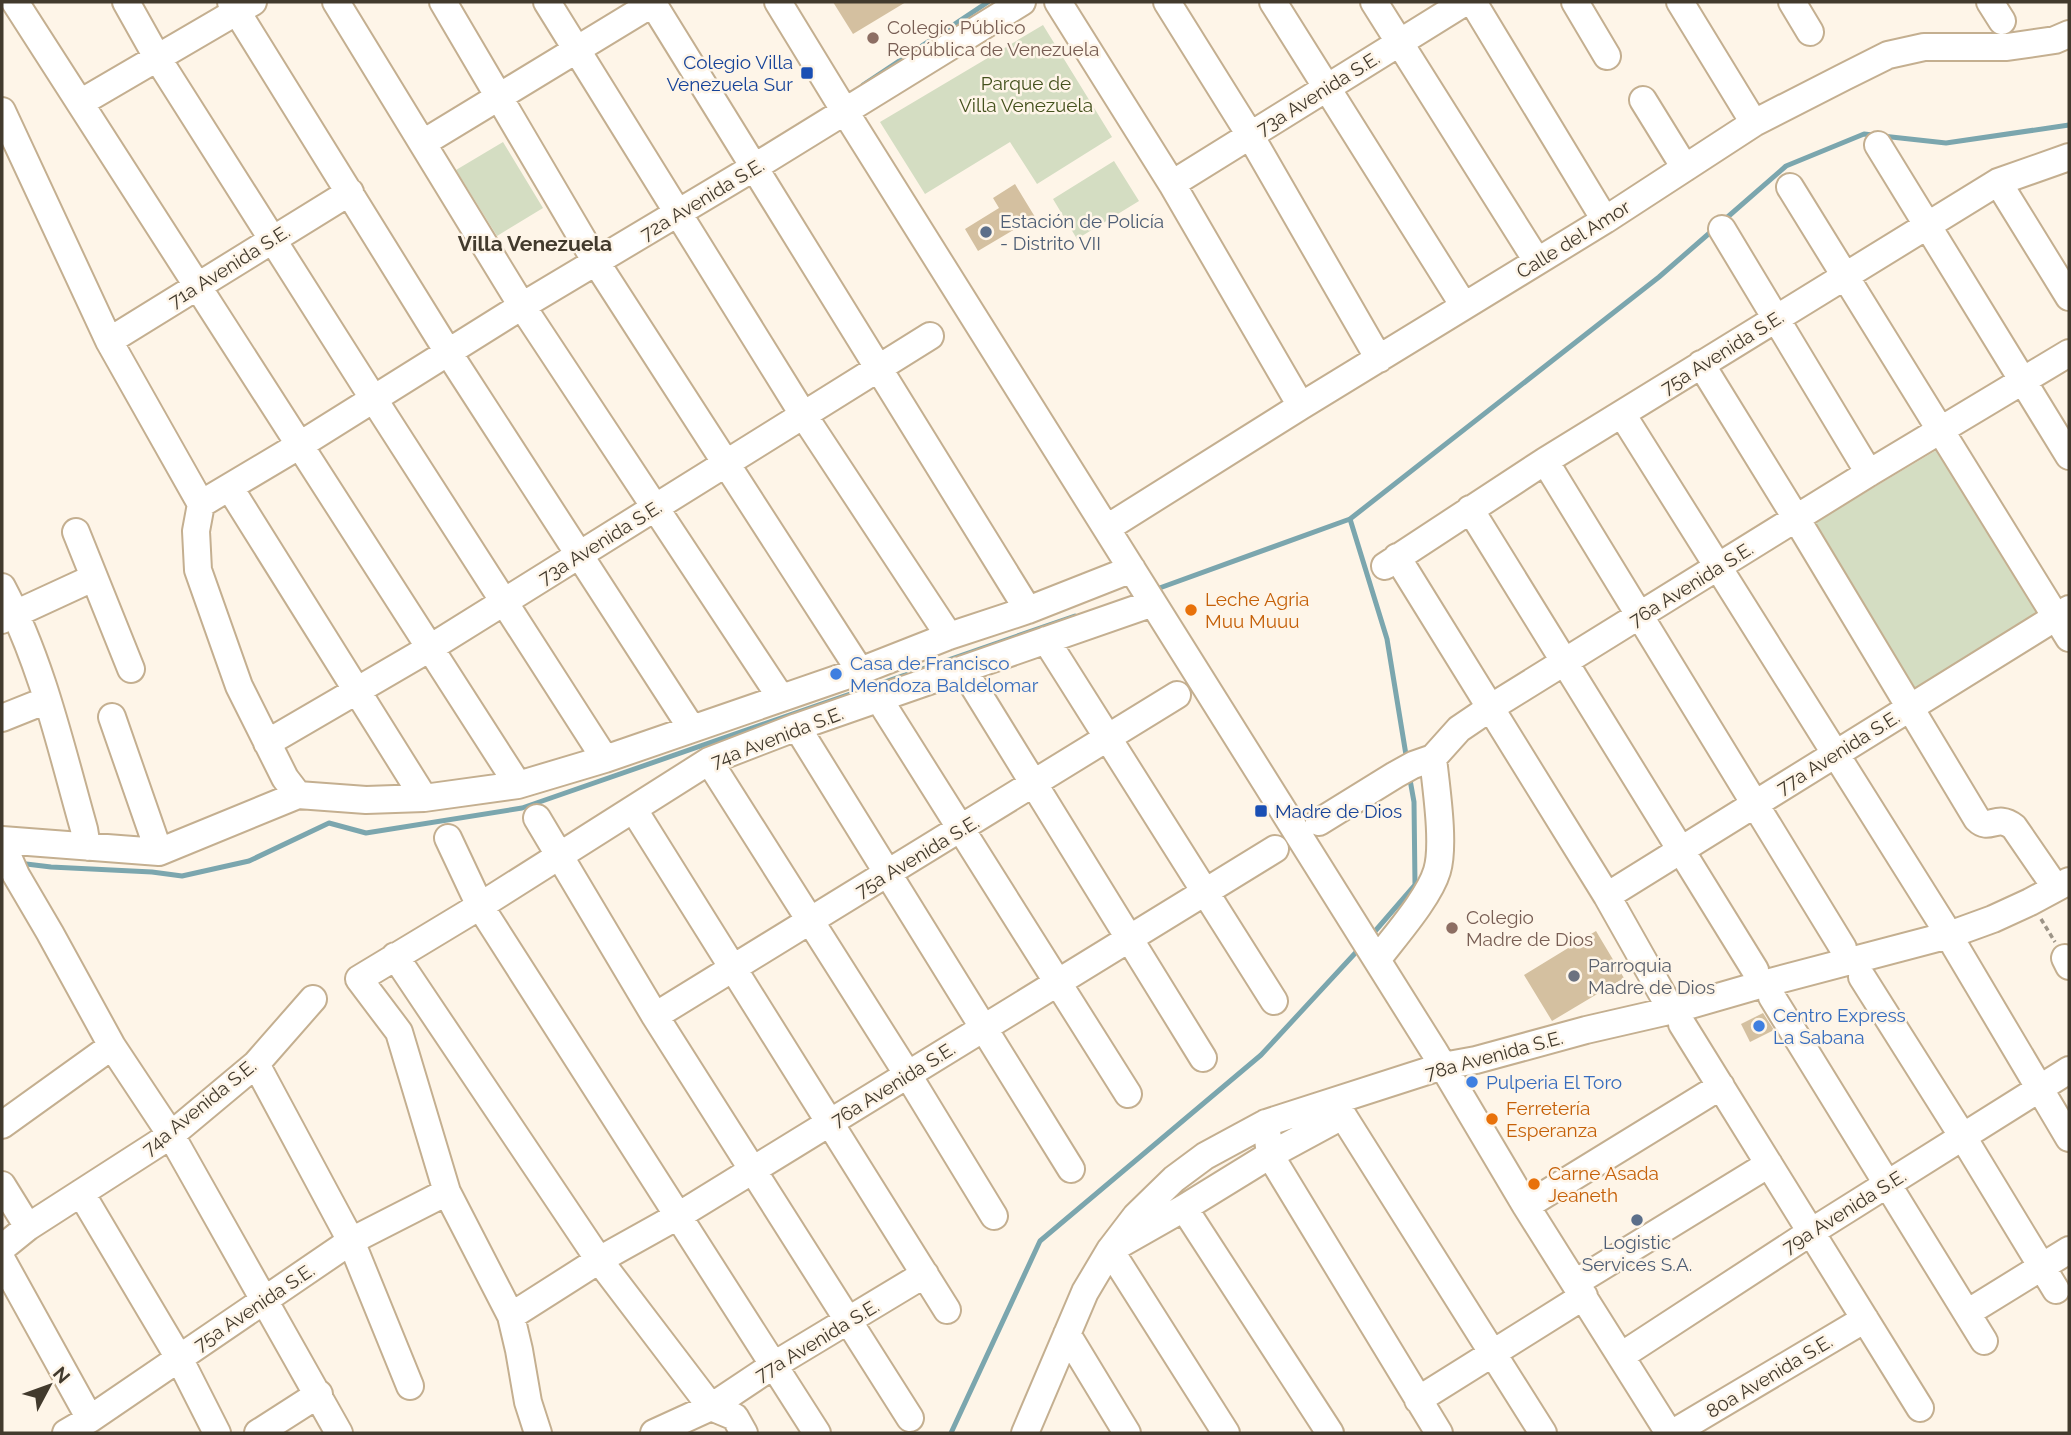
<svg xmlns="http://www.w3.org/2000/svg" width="2071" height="1435" font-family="Raleway,sans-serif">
<rect width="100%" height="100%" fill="#fef5e8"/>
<path fill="#d4ddc2" d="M1043 25 1112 137 1037 184 1010 142 925 194 880 122Z
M503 142 543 208 497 236 456 170Z
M1114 161 1139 201 1077 239 1053 199Z
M1940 448 2042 611 1914 693 1809 526Z"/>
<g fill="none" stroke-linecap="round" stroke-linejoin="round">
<path stroke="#7ba6ae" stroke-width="5" d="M863 85 988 2
M1723 221 1786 166 1864 134 1946 143 2069 125
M1350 519 1387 639 1407 761
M1154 590 1350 519 1659 277 1713 230
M18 863 51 867 152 872 182 876 249 861 329 823 366 833 522 808 1075 616
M1370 937 1415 885 1414 802 1409 774
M951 1433 1040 1241 1261 1055 1359 949"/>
</g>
<path fill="#d4c0a0" d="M833 2H906L853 34Z
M1015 184 1035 217 978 251 965 229 999 208 993 198Z
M1596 931 1624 978 1552 1021 1524 975Z
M1763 1013 1774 1030 1750 1042 1741 1024Z"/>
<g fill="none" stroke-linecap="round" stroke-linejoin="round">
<defs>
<path id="minor" d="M15 2 518 785
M126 2 158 59 373 398 605 759
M231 2 448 352 692 729
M336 2 522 306 781 698
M443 2 596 262 860 671
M547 2 804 416 949 636
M652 2 1028 610
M778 2 844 110 1434 1051 1526 1206 1669 1433
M1058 2 1172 184 1301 406
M1167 2 1250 135 1379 359
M1273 2 1464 306
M1374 2 1537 261
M1473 2 1605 220
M1575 2 1607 56
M1680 2 1754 123
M1792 2 1810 32
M1990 2 2002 21
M1643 100 1685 168
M80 103 253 2
M2 111 109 341 201 504 196 531 198 570 239 686 285 778 298 795
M423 143 655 2
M1878 145 2069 456
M1998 182 2069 297
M1172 184 1465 2
M1790 187 2069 638
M1722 229 1869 473
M109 341 350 192
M1701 364 1796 518 1977 819C1990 832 1996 813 2014 827L2056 888
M1622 414 1943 925
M1545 461 1843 948
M230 488 424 798
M201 504 300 445 522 306 753 168 1022 2
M1470 509 1755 970
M1107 528 1301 406 1605 220 1754 123 1844 77 1888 55 1924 47H2007L2055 40 2069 34
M76 532 131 669
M1397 557 1607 896 1664 997
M1385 566 1545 461 1998 182 2069 157
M2 587C42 662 61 748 84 829L87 847
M2 620 93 578
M1046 640 1274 1001
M963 669 1203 1058
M879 699 1128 1094
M112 717 159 852
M2 718 47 700
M797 727 1071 1169
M267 743 430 648 930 336
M709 761 908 1075 994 1216
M634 810 947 1310
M537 818 655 1016 910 1418
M1319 822 1395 775 1413 765 1433 758 1459 729 1490 708 1869 473 2069 353
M448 838 480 906 817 1433
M2 840 159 852 298 795 366 800 424 798 518 785 605 759 860 671 949 636 1028 610 1132 569
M2 843 16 875 50 933 112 1046 171 1135 339 1433
M1607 896 2069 609
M1955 946 2069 1138
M395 956 599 1260 711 1407 735 1417 744 1433
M2065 958 2069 966
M1377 960C1394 937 1429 898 1437 871 1445 845 1436 787 1433 758
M1862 977 1963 1137 2056 1290
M1772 997 1984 1341
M655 1016 1177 695
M1682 1024 1920 1408
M256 1064 351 1241 410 1386
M1335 1103 1543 1433
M1342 1116 1270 1155 1439 1433
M2 1125 112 1046
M2 1185 28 1227
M81 1193 179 1358 217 1433
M1526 1206 1721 1086
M1184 1208 1330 1433
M2 1248 28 1227 171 1135 256 1064 313 999
M2 1260 90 1419
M1575 1283 1769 1164
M1967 1313 2069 1250
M511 1316 599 1260 678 1216 1275 849
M1067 1334 1127 1433
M1621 1356 1811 1232 2069 1070
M1418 1400 1584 1296
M66 1433 90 1419 351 1241 447 1192
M258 1433 319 1394
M538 1433 528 1402 519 1350 511 1316 447 1192 399 1032 359 979 480 906 709 761 797 727 1153 603
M654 1433 711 1407 774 1365 925 1274
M1025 1433 1085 1292 1110 1250 1136 1216 1174 1179 1205 1156 1266 1123 1443 1066 1476 1060 1586 1030 1673 1010 1763 984 1949 935 1993 919 2030 902 2069 881
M1226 1433 1110 1250 1184 1208 1270 1155 1266 1123
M1673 1433 1865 1319"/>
</defs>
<use href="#minor" stroke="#c4af90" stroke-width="30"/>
<path stroke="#9d9487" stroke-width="3.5" stroke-dasharray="5 3.5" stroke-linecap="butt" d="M2041 919 2055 942"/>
<use href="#minor" stroke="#fff" stroke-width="26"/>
</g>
<g fill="#8d6e63" stroke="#fef5e8" stroke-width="2.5">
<circle cx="873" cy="38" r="7"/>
<circle cx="1452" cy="928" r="7"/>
</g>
<g fill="#1a4fb4" stroke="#fef5e8" stroke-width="2.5">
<rect x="800" y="66" width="14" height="14" rx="3.5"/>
<rect x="1254" y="804" width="14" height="14" rx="3.5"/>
</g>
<g fill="#5c6f8a" stroke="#fef5e8" stroke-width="2.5">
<circle cx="986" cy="232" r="7"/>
<circle cx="1637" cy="1220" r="7"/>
</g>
<g fill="#e8710a" stroke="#fef5e8" stroke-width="2.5">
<circle cx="1191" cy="610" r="7"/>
<circle cx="1492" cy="1119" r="7"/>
<circle cx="1534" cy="1184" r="7"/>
</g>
<g fill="#3f7fe0" stroke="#fef5e8" stroke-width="2.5">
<circle cx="836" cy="674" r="7"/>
<circle cx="1759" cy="1026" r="7"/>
<circle cx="1472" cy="1082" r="7"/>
</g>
<circle fill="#6b7280" stroke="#fef5e8" stroke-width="2.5" cx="1574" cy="976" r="7"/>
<g text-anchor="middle" stroke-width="5" stroke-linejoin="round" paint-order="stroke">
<g font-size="19" fill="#785e54" stroke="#fef5e8" text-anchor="start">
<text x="887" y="34">Colegio Público<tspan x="887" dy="22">República de Venezuela</tspan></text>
<text x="1466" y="924">Colegio<tspan x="1466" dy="22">Madre de Dios</tspan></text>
</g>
<g font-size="19" fill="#164399" stroke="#fef5e8" text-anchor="end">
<text x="793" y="69">Colegio Villa<tspan x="793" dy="22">Venezuela Sur</tspan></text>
<text x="1275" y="818" text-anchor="start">Madre de Dios</text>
</g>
<g font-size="19" fill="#44511d" stroke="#fef5e8">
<text x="1026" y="90">Parque de<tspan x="1026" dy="22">Villa Venezuela</tspan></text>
</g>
<g font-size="19" fill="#423a2d" stroke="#fef5e8">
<text transform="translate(1318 93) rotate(-32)" y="7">73a Avenida S.E.</text>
<text transform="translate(702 199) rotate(-31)" y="7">72a Avenida S.E.</text>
<text transform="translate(1573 239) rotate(-32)" y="7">Calle del Amor</text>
<text transform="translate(229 266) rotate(-32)" y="7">71a Avenida S.E.</text>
<text transform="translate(1722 352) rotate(-32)" y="7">75a Avenida S.E.</text>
<text transform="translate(600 542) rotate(-32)" y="7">73a Avenida S.E.</text>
<text transform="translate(1691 584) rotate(-32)" y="7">76a Avenida S.E.</text>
<text transform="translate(777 737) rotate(-21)" y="7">74a Avenida S.E.</text>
<text transform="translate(1838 752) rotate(-32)" y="7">77a Avenida S.E.</text>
<text transform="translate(917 856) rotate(-31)" y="7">75a Avenida S.E.</text>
<text transform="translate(1494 1055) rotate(-15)" y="7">78a Avenida S.E.</text>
<text transform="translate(893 1084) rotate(-32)" y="7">76a Avenida S.E.</text>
<text transform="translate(199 1107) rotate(-39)" y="7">74a Avenida S.E.</text>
<text transform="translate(1844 1211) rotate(-32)" y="7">79a Avenida S.E.</text>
<text transform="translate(254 1307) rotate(-34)" y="7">75a Avenida S.E.</text>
<text transform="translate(817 1340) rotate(-31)" y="7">77a Avenida S.E.</text>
<text transform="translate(1769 1376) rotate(-31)" y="7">80a Avenida S.E.</text>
</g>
<g font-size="19" fill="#4e5e75" stroke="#fef5e8" text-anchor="start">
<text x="1000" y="228">Estación de Policía<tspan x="1000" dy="22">- Distrito VII</tspan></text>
<text x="1637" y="1249" text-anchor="middle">Logistic<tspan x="1637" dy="22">Services S.A.</tspan></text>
</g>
<g font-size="19" fill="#c56008" stroke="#fef5e8" text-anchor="start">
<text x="1205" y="606">Leche Agria<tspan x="1205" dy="22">Muu Muuu</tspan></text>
<text x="1506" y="1115">Ferretería<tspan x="1506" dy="22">Esperanza</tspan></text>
<text x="1548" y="1180">Carne Asada<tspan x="1548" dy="22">Jeaneth</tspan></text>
</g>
<g font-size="19" fill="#366cbe" stroke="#fef5e8" text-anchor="start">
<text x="850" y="670">Casa de Francisco<tspan x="850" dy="22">Mendoza Baldelomar</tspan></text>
<text x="1773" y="1022">Centro Express<tspan x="1773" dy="22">La Sabana</tspan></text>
<text x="1486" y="1089">Pulperia El Toro</text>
</g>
<g font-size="19" fill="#5b616d" stroke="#fef5e8" text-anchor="start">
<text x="1588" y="972">Parroquia<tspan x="1588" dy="22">Madre de Dios</tspan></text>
</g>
<g font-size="21" font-weight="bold" fill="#423a2d" stroke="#fef5e8">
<text x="535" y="251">Villa Venezuela</text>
</g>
</g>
<rect width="2071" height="1435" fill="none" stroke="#423a2d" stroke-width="7"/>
<g transform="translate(49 1386) rotate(49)" stroke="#fef5e8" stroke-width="5" paint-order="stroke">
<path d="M0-5L12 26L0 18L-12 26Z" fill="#423a2d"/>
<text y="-10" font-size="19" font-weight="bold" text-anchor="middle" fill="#423a2d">N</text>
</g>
</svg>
